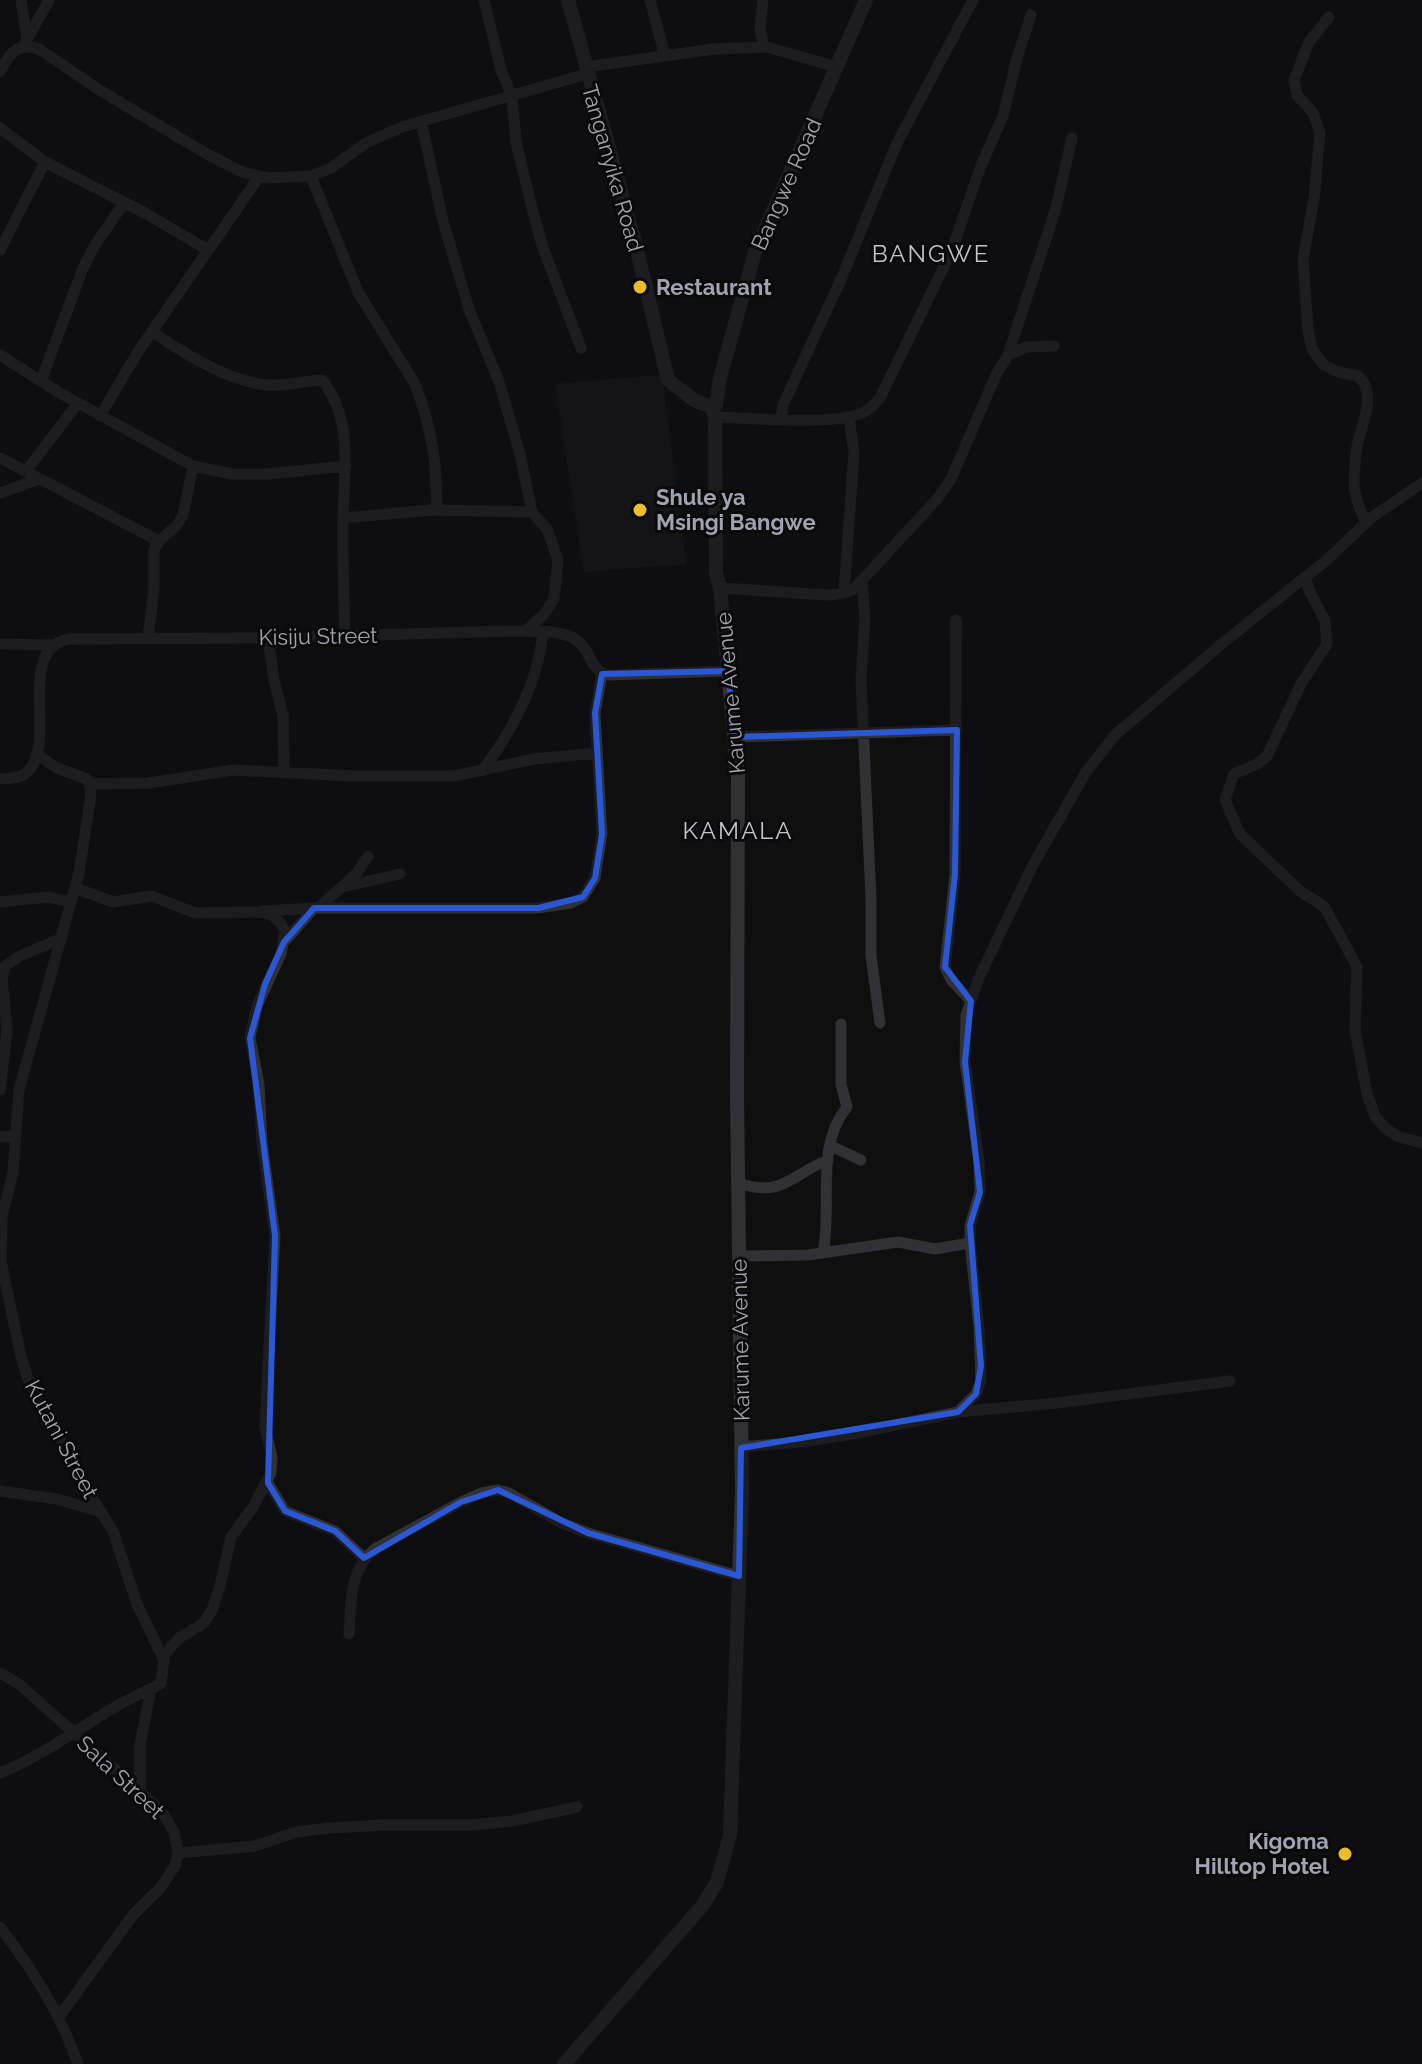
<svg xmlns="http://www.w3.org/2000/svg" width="1422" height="2064" font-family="Raleway,sans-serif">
<rect width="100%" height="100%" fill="#0f0f10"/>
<path fill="#1b1b1d" d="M662 375 686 564 584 572 555 384Z"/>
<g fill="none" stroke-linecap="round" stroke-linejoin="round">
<path stroke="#303035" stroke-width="11" d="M21 0 27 40
M484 0 501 70 512 97 516 142 533 212 542 245 581 348
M650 0 665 56
M763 0 760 30 764 47
M1329 17 1309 42 1294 80 1297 95 1313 113 1320 133 1314 198 1303 260 1308 330 1312 349 1323 364 1338 372 1358 376C1377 392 1363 422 1358 442 1355 454 1355 468 1354 480 1354 496 1360 509 1366 523
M24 45 49 0
M585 67 714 49 767 47 837 67
M0 72C9 54 18 41 39 49L101 91 207 154 242 172 268 178 311 176 331 168 366 143 402 127 586 74
M421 121 443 221 469 309 499 382 520 454 532 512 547 529 558 560 554 599 544 614 526 631
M0 128 45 162 145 213 208 250
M311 176 358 292 415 384C433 432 436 460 437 510
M0 250 45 162
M152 332C184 353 221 377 259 384 280 388 302 381 322 380 354 420 344 470 343 518 342 557 344 596 345 635
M0 355 58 392 193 466 232 474H268L346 466
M1008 355 1056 208 1072 138
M41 381 83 268 93 248 124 203
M100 416 139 350 259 177
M715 417C751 418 832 426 862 413 871 409 876 403 881 396L952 250 980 168 1003 116 1017 58 1031 15
M781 419 783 405 842 277 897 143 973 0
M0 458 159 541
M26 471 78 403
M0 493 39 479
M343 518 431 510 532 512
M1305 577 1309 590 1325 621 1327 644 1302 682 1267 756 1257 764 1234 774 1225 800 1240 834 1301 892 1324 906 1357 967 1355 1030 1367 1094 1375 1116 1386 1129 1399 1137 1422 1143
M862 582 865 618 861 679 871 899V956L880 1023
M720 588 828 595 844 593 854 589 938 498 951 479 996 375 1008 355 1026 347 1054 346
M844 593 854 453 849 417
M956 620 955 874 945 967 951 980 971 1001
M148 638 154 588V550L159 541 177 525 183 515 193 466
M268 638 274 680 283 716 284 772
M0 644 54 645
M735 737 957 730
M482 771C513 730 538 684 543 632
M0 779C8 778 18 779 25 774 61 748 13 652 68 639L268 638 513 631C531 632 559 629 575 639 591 648 589 671 608 675L728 671
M90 784 149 783 233 770 353 776H454L534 759 597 753
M342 887 400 874
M75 888 113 902 152 896 195 913 263 912 272 915 281 924 285 932 281 954 257 1006 250 1038 259 1084 262 1143 275 1236 265 1427 272 1457 271 1473 253 1507 231 1537 220 1586 212 1610 204 1623 179 1638 163 1656
M0 902 48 897 71 902
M318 908 357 873 368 856
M263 911 314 908H538L571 903 583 897 595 878 602 834 595 713 602 674
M284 942 314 908
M0 1090 7 1031 2 977 5 966 20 956 62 938
M0 1137 15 1136
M831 1146 861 1160
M738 1183C783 1198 790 1175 828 1160
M823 1252C833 1206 814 1147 847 1107L841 1084V1024
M739 1256 808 1255 898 1242 935 1249 970 1243
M958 1412 976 1394 981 1381 979 1328 970 1243V1225L980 1192 979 1162 965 1062 966 1015 978 980 1033 865 1086 772 1115 735 1224 642 1328 559 1371 518 1422 483
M741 1447 801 1442 852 1434 958 1412 1057 1403 1230 1381
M268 1483 285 1511 335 1531 364 1558
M0 1491 57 1499 101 1512
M349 1634C351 1603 349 1569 376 1548L461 1502 481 1493 498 1490 509 1493 562 1523 588 1533 739 1576
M0 1673 19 1684 154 1804 164 1815 174 1832 178 1853 175 1866 161 1887 133 1915 59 2017
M0 1773C55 1751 100 1710 155 1687L161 1683 164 1660 137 1604 113 1531 90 1495 28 1379 21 1357 1 1261 2 1217 13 1173 19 1090 79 873 90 801 91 789 87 779 57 768 36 754
M140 1793V1745L151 1689
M178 1853 255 1846 296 1832 330 1828 385 1825H471L512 1821 577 1807
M0 1927C33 1970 60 2013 78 2064"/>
<path stroke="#303035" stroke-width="14" d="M568 0 635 242 668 380 694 400 711 407
M564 2064 703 1905 717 1882 730 1835 742 1491 737 1094 738 775 720 588 716 572 715 417 711 407 716 405 720 378 755 252 866 0"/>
</g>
<path d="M0 0H1422V2064H0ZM728 671 735 737 957 730 955 874 945 967 971 1001 965 1062 980 1192 970 1225 981 1366 976 1394 958 1412 741 1448 739 1576 588 1533 498 1490 461 1502 364 1558 335 1531 285 1511 268 1483 275 1236 250 1038 265 984 284 942 314 908H538L583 897 595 878 602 834 595 713 602 674Z" fill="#0f0f10" fill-opacity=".55" fill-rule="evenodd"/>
<path fill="none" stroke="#2a57d4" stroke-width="6" stroke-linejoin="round" d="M728 671 735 737 957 730 955 874 945 967 971 1001 965 1062 980 1192 970 1225 981 1366 976 1394 958 1412 741 1448 739 1576 588 1533 498 1490 461 1502 364 1558 335 1531 285 1511 268 1483 275 1236 250 1038 265 984 284 942 314 908H538L583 897 595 878 602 834 595 713 602 674Z"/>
<g fill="#ebbc2c" stroke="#0a0a0b" stroke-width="3">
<circle cx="640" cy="287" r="8"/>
<circle cx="640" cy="510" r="8"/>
<circle cx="1345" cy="1854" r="8"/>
</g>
<g text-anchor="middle" stroke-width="6" stroke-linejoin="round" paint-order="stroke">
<g font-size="22" fill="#a0a4b1" stroke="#0a0a0b">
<text transform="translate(613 168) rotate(74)" y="8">Tanganyika Road</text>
<text transform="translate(786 184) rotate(-66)" y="8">Bangwe Road</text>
<text transform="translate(318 636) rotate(-1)" y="8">Kisiju Street</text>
<text transform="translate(730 693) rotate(-95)" y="8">Karume Avenue</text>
<text transform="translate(740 1340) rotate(-91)" y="8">Karume Avenue</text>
<text transform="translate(62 1439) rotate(62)" y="8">Kutani Street</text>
<text transform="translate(121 1777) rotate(43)" y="8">Sala Street</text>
</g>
<g font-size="22" font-weight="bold" fill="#a0a4b1" stroke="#0a0a0b" text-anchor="start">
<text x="656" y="295">Restaurant</text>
<text x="656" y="505">Shule ya<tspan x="656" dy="25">Msingi Bangwe</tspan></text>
<text x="1329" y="1849" text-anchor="end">Kigoma<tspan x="1329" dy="25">Hilltop Hotel</tspan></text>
</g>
<g font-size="24" letter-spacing="2" fill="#c1c3cd" stroke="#0a0a0b">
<text x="931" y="262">BANGWE</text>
<text x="738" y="839">KAMALA</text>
</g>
</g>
</svg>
